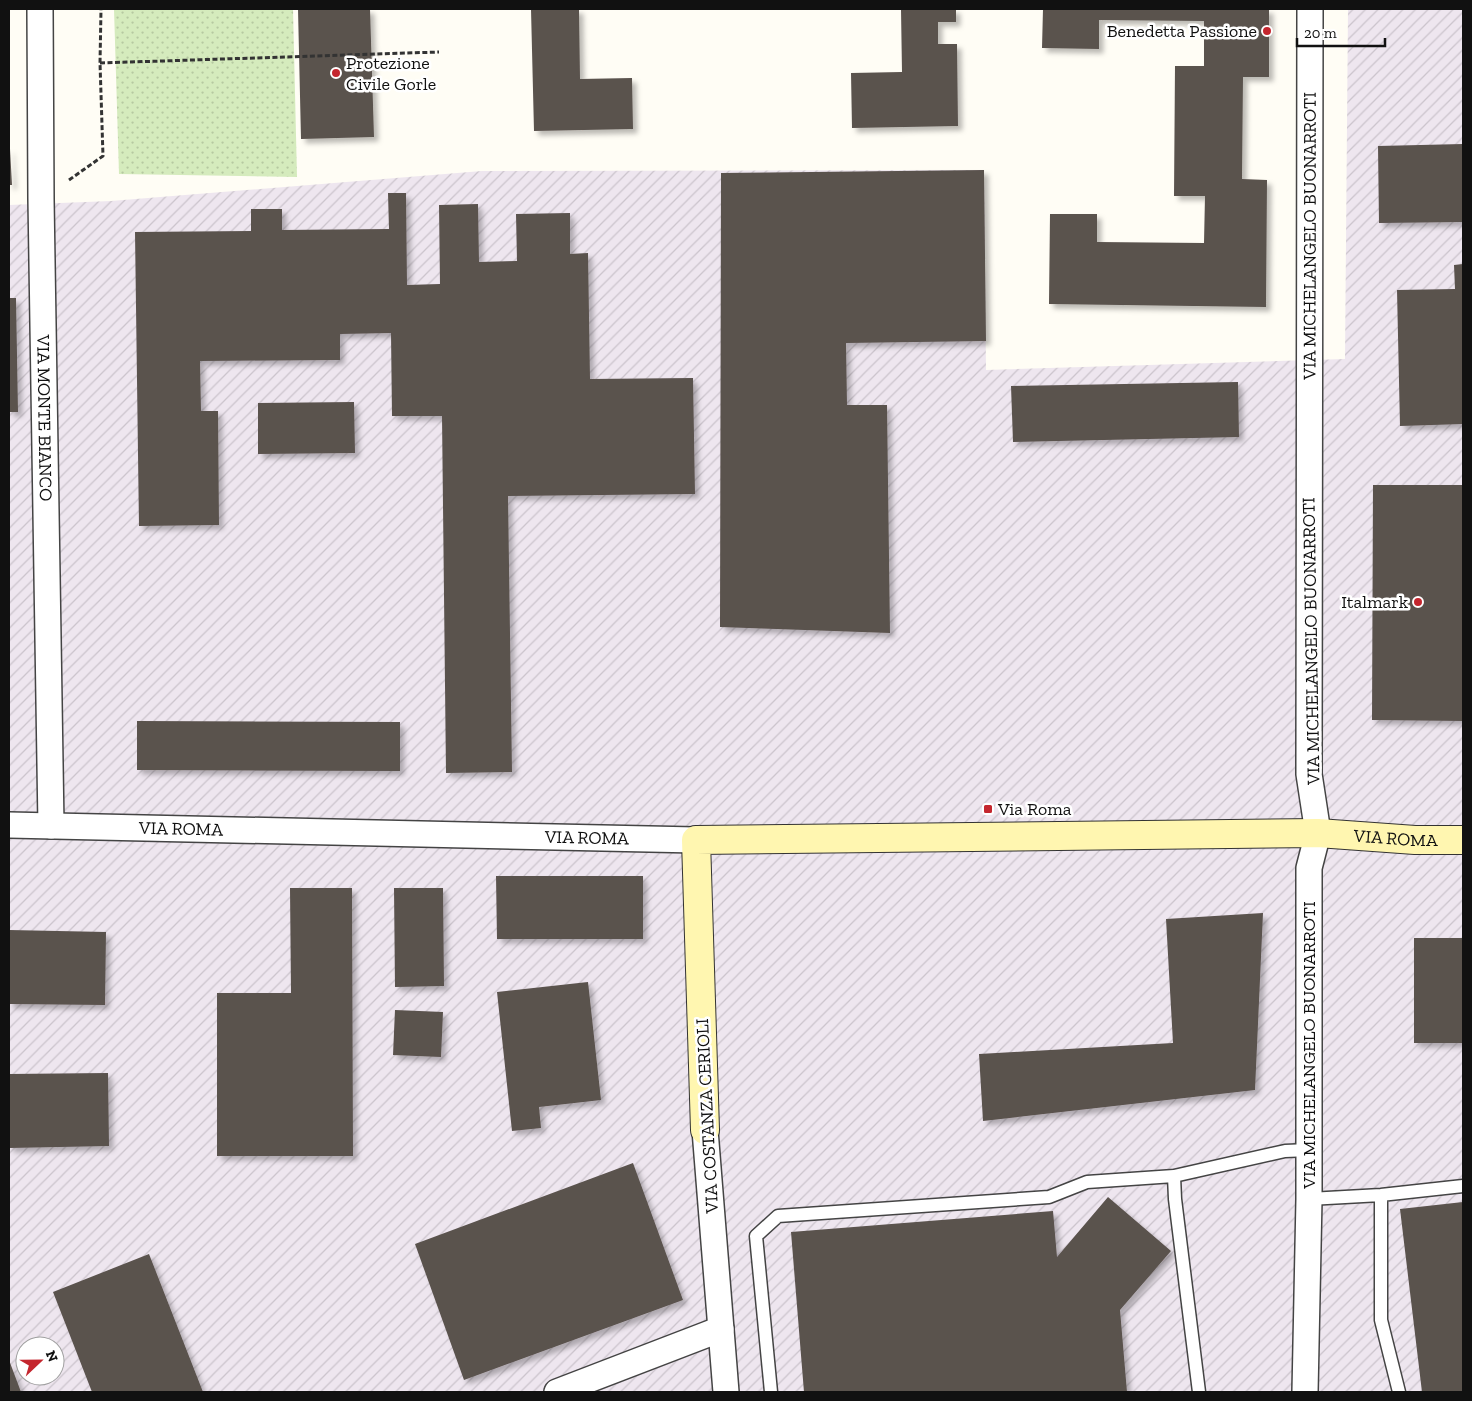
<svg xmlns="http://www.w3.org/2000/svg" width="1472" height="1401" font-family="'Zilla Slab',serif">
<defs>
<pattern id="industrial-furrows" width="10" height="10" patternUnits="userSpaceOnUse" patternTransform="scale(1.25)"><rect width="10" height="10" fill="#eee6ef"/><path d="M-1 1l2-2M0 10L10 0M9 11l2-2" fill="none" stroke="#cbc4cc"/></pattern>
<pattern id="green-dots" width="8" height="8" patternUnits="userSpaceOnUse" patternTransform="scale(1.25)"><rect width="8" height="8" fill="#d5ebbd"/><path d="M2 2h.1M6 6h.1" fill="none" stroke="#b6c8a1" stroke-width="1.8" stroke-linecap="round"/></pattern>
<filter id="shadow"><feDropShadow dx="4.5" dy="4.5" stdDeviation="2.5" flood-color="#0004"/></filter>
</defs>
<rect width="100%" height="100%" fill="#fffdf5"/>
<path fill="url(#industrial-furrows)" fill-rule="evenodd" d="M1348 9H1463V1392H9V205L111 201 482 171 984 170 986 370 1345 359ZM25 1346H55V1376H25Z"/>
<path fill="url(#green-dots)" d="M114 9H293L297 177 119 174Z"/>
<path fill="#5a524d" filter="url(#shadow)" d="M298 9H370L374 137 301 139Z
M531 9H579L580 79 632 78 633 129 534 131Z
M901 9H956V22H938V44H957L958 126 852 128 851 73 902 72Z
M1043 9H1269V77H1243L1242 179 1267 180 1266 307 1049 304 1050 214H1097V242L1204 243 1205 196H1174L1175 66H1204V21L1099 20V49L1042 48Z
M1463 144V222L1379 223 1378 146Z
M9 149H10L12 185H9Z
M984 170 986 341 846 343 847 405H887L890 633 720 627 721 173Z
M388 193H406L407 285 440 284 439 205 478 204 479 262 517 261 516 214 570 213V254L588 253 590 379 693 378 695 494 508 496 512 772 446 773 442 416H392L391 333 340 334V360L200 361 201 411H218L219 525 139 526 135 232 251 231V209H282V230L389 229Z
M1463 264V424L1400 426 1397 290 1455 289 1454 265Z
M9 298H16L18 412H9Z
M1238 382 1239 437 1013 442 1011 386Z
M354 402 355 453 258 454V403Z
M1373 485H1463V721L1372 720Z
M137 721 400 722V771L137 770Z
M496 876H643V939H497Z
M290 888H352L353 1156H217V993H291Z
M394 888H443L444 986 395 987Z
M1263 913 1255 1090 983 1121 979 1054 1173 1043 1166 919Z
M9 930 106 932 105 1005 9 1004Z
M1414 938H1463V1043H1414Z
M588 982 601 1100 539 1107 541 1128 512 1131 497 992Z
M395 1010 443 1012 441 1057 393 1055Z
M108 1073 109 1146 9 1148V1074Z
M633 1163 683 1300 464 1380 415 1244Z
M1108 1197 1171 1251 1120 1310 1127 1392H804L791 1232 1053 1211 1057 1257Z
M1463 1202V1392H1422L1400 1209Z
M149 1254 203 1392H92L53 1292Z
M9 1360 21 1392H9Z"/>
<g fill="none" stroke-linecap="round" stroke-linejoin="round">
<defs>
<path id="lane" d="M1174 1176 1285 1151 1309 1150
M1381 1195V1320L1399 1392
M1309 1199 1381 1195 1463 1186
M771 1392 756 1236 778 1216 1049 1197 1087 1182 1174 1176 1175 1199 1199 1392"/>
<g id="street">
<path id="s1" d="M40 9 41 199 51 826"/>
<path id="s2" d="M9 825 696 840"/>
<path d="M705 1130 726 1392"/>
<path d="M557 1392 721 1329"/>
<path id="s3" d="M1305 1392 1309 1199V868L1318 833 1309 774 1310 9"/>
</g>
<g id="secondary">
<path id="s4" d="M705 1130 696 840 1318 833 1415 840H1463"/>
</g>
</defs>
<use href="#lane" stroke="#444" stroke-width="15"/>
<use href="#street" stroke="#444" stroke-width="28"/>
<use href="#secondary" stroke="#333" stroke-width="30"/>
<path stroke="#333" stroke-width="3" stroke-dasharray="5 2.5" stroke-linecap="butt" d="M100 63 439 52
M69 180 103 156 100 63 101 9"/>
<use href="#lane" stroke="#fff" stroke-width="12"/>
<use href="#street" stroke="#fff" stroke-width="25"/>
<use href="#secondary" stroke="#fff6b0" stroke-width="28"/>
</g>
<g fill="#c4262e" stroke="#fff" stroke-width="2">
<circle cx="1267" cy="31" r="5"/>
<circle cx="336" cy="73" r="5"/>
<circle cx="1418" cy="602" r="5"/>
<rect x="983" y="804" width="10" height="10" rx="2.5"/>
</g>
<g text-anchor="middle" stroke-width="5" stroke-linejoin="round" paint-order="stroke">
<g font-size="18" fill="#111" stroke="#fff" text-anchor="end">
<text x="1257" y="37">Benedetta Passione</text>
<text x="346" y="69" text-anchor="start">Protezione<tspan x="346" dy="21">Civile Gorle</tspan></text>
<text x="1408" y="608">Italmark</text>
<text x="998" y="815" text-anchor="start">Via Roma</text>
</g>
<g font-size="18" fill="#111" stroke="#fff">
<text dy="6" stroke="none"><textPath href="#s3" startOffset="1158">VIA MICHELANGELO BUONARROTI</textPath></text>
<text dy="6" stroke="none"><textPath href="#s1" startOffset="409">VIA MONTE BIANCO</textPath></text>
<text transform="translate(1311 641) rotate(-91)" y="6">VIA MICHELANGELO BUONARROTI</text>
<text dy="6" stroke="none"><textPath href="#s2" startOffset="172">VIA ROMA</textPath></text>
<text dy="6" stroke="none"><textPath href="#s4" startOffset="990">VIA ROMA</textPath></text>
<text dy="6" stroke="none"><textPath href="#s2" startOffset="578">VIA ROMA</textPath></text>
<text transform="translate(1309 1045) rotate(-90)" y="6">VIA MICHELANGELO BUONARROTI</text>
<text transform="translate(707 1116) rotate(-93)" y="6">VIA COSTANZA CERIOLI</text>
</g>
</g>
<rect width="1472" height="1401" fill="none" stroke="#111111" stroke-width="20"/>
<g transform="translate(40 1361) rotate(68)"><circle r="24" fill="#ffffff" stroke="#a0a0a0"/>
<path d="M0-4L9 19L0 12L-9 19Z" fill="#c4262e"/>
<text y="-8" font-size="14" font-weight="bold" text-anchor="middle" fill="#111111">N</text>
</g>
<path d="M1297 38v8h88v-8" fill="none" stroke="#111111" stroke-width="2.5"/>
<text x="1304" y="38" font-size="15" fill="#111111" stroke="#ffffff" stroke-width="4" paint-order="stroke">20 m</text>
</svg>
